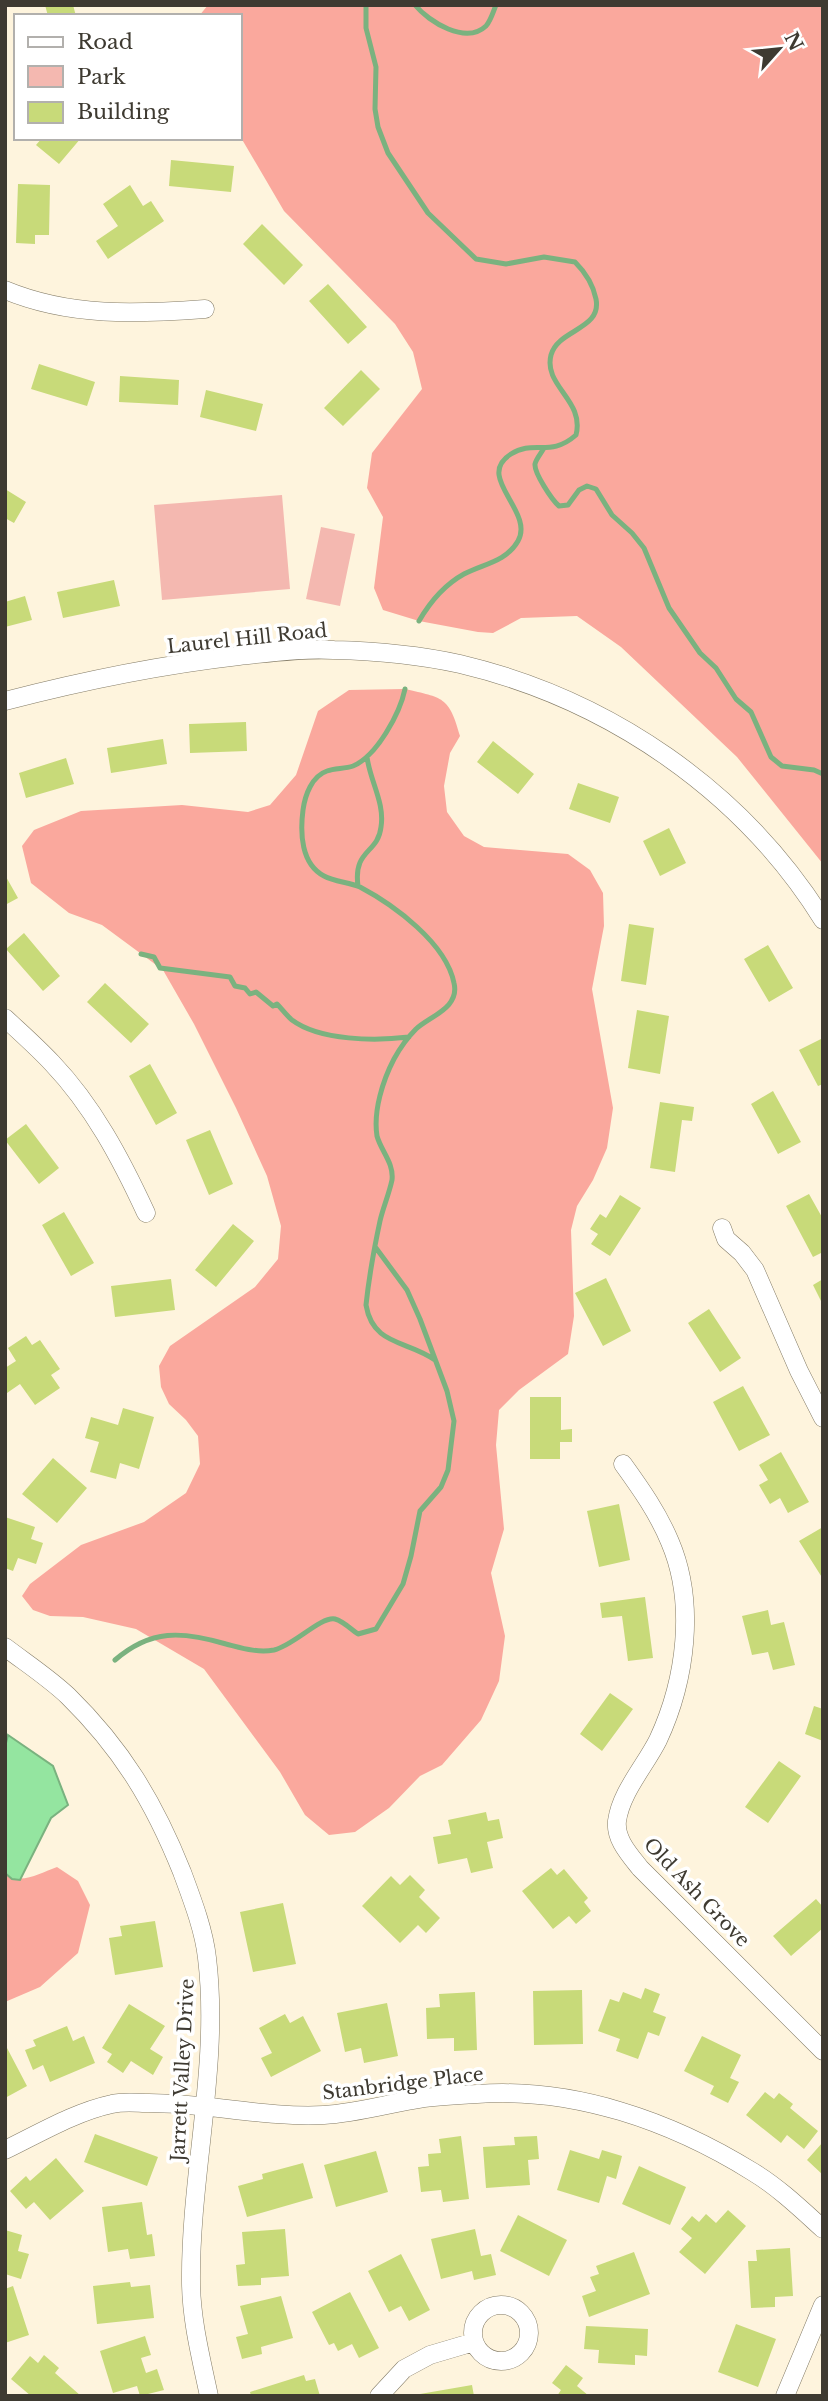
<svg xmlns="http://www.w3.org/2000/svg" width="828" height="2401" font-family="'Libre Baskerville',serif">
<rect width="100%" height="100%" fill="#fef4dd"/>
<path fill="#f4b8b0" d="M282 495 290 589 162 600 154 505Z
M321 527 355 534 340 606 306 599Z"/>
<path fill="#faa89d" d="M208 5H823V864L737 757 621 647 577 616 521 618 493 633 478 632 419 621 383 610 374 588 383 517 367 488 372 453 422 389 413 352 395 324 284 211 240 136V16H199Z
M405 689C443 698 449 696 460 736L450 753 444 786 447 812 464 836 484 847 568 854 590 870 603 893 604 926 592 989 613 1108 607 1148 593 1180 577 1206 571 1230 574 1316 568 1354 519 1390 499 1410 496 1445 504 1529 491 1573 505 1636 499 1681 481 1720 442 1765 420 1776 389 1808 355 1832 329 1835 305 1815 280 1772 204 1669 136 1629 83 1617 50 1616 33 1610 22 1596 30 1584 81 1545 144 1522 186 1493 200 1464 198 1436 186 1420 169 1404 161 1387 159 1366 170 1346 255 1287 278 1259 281 1226 267 1176 236 1108 194 1024 163 970 102 925 69 913 31 883 22 846 34 830 81 811 182 805 248 812 270 805 296 775 318 711 349 690Z
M57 1867 78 1881 90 1905 78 1953 40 1987 5 2002V1873C20 1886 40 1873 57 1867Z"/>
<path fill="#94e5a0" stroke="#7ab27f" stroke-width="2" d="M8 1735 53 1766 68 1805 51 1818 20 1880 12 1879 5 1873V1747Z"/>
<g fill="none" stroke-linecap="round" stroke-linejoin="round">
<path stroke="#7ab27f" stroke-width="5" d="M366 5V28L376 67 375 109 378 127 388 153 428 213 476 259 506 264 544 257 575 262C586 273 593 284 596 299 602 330 558 329 551 355 543 386 585 400 576 435 550 458 534 439 511 454 474 477 535 511 518 541 506 562 483 564 464 574 444 585 430 602 419 621
M415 5C429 22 466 45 486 26 491 20 493 12 496 5
M544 448C542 452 536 459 535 464 534 473 552 500 559 506L568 505 579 490 587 486 596 489 612 515 632 533 644 548 669 608 700 653 716 668 736 699 751 712 771 757 782 766 814 770 823 774
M405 689C400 713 377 756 353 766 345 769 335 768 327 771 312 776 305 795 303 810 300 833 301 864 324 876 335 882 349 882 360 887 394 905 446 943 454 983 460 1008 430 1016 416 1029 407 1038 400 1048 394 1059 383 1080 373 1111 377 1136 381 1151 394 1163 392 1180 389 1194 383 1208 380 1221 374 1249 369 1277 366 1305 373 1346 407 1340 435 1360
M358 886C353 849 378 854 381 827 385 803 370 781 367 757
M141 954 154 957 160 968 230 977 235 986 245 988 250 994 256 992 273 1006 277 1004C282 1009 287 1016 292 1020 320 1041 376 1041 409 1037
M115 1660C151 1629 182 1631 226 1644 242 1648 257 1653 274 1650 293 1646 321 1616 335 1619 343 1621 352 1630 358 1634L376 1629 403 1584 411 1556 420 1511 441 1487 448 1470 454 1421 447 1391 420 1319 407 1290 376 1248"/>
</g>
<path fill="#c8da79" d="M45 5H73L76 16H48Z
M42 138H81L59 164 36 145Z
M171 160 234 166 231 192 169 186Z
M18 184 50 185 49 235H35V244L16 243Z
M130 185 143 206 151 201 164 221 108 259 96 241 118 226 103 204Z
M262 224 303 265 284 285 243 244Z
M328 284 367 327 348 344 309 301Z
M39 364 95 382 87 406 31 389Z
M361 370 380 389 343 426 324 408Z
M120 376 179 380 178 405 119 402Z
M206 390 263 404 256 431 200 417Z
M5 489 26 502 14 523 5 518Z
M114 580 120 606 63 618 57 592Z
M25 596 32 620 5 627V602Z
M246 722 247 751 190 753 189 724Z
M163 739 167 764 111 773 107 748Z
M493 741 534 774 518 794 477 762Z
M66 758 74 784 26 798 19 773Z
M578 783 619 797 610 823 569 809Z
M669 828 686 863 660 876 643 841Z
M5 875 18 898 5 905Z
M629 924 654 928 646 985 621 981Z
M24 933 60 976 43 991 6 949Z
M768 945 793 988 769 1002 744 959Z
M105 983 149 1024 131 1043 87 1002Z
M637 1010 669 1016 660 1074 628 1068Z
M823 1038V1084L818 1086 799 1050Z
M150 1064 177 1113 156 1125 129 1076Z
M773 1091 801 1142 778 1154 751 1104Z
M660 1102 694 1107 692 1121 682 1120 675 1172 650 1168Z
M26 1124 59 1168 39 1184 5 1140Z
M210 1130 233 1184 209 1195 186 1140Z
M809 1194 823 1219V1252L813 1257 786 1206Z
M620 1195 641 1208 610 1256 591 1244 598 1234 590 1229 600 1214 606 1218Z
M64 1212 94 1263 71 1276 42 1225Z
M233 1224 254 1241 216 1287 195 1270Z
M606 1278 631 1331 603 1346 575 1293Z
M171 1279 175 1310 115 1317 111 1286Z
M823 1279V1305L813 1285Z
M709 1309 741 1358 720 1372 688 1323Z
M26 1336 32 1345 40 1340 60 1369 51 1375 60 1388 35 1405 20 1384 7 1393 5 1390V1368L16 1361 8 1348Z
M743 1386 770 1435 739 1451 713 1402Z
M530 1397H561V1430L572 1429V1442H560V1459H530Z
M123 1408 154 1417 139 1469 120 1463 116 1479 90 1472 99 1442 85 1438 91 1417 118 1425Z
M781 1452 809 1502 788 1513 780 1498 770 1504 759 1485 768 1480 759 1465Z
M53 1458 87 1488 57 1523 22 1494Z
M619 1504 630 1560 599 1567 587 1511Z
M5 1517 35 1527 31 1539 43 1543 36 1564 18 1558 13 1571 5 1568Z
M823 1527V1579L799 1541Z
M645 1597 653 1658 628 1661 622 1616 602 1618 600 1603Z
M768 1610 771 1625 784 1622 795 1665 773 1670 768 1652 752 1655 742 1616Z
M610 1693 633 1709 602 1751 580 1734Z
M814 1706 823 1709V1741L805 1734Z
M779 1761 801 1776 768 1823 745 1807Z
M486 1812 488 1821 499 1819 503 1838 487 1842 493 1868 471 1873 467 1858 438 1864 433 1837 451 1834 448 1820Z
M551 1868 557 1875 564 1869 588 1898 584 1902 591 1911 576 1924 569 1916 553 1929 522 1891Z
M410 1875 425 1890 419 1897 440 1918 426 1933 418 1925 400 1943 362 1906 391 1876 400 1885Z
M816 1899 823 1907V1928L791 1956 773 1936Z
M283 1903 296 1964 253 1972 240 1912Z
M155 1921 163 1967 115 1975 109 1938 122 1936 120 1926Z
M645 1988 660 1994 653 2012 666 2017 659 2036 648 2032 638 2059 616 2051 620 2039 598 2031 610 1999 619 2002 623 1992 641 1999Z
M582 1990 583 2044 534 2045 533 1991Z
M475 1992 477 2050 454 2051V2038L427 2039 426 2008 440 2007 439 1994Z
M387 2003 398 2056 364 2063 361 2048 345 2052 337 2013Z
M129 2004 165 2026 150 2049 163 2057 153 2075 131 2061 123 2073 107 2062 112 2054 102 2048Z
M285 2014 290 2023 303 2016 321 2051 271 2077 261 2058 272 2053 259 2028Z
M67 2026 73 2041 84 2036 95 2063 50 2082 43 2065 33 2070 25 2050 36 2046 33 2040Z
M702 2036 741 2055 730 2078 739 2082 728 2103 710 2094 714 2086 684 2071Z
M7 2048 27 2086 5 2098V2049Z
M765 2092 774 2099 779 2093 793 2104 790 2108 818 2131 804 2149 787 2135 781 2143 746 2115Z
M95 2134 158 2157 147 2186 84 2162Z
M461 2136 469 2199 443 2202 441 2190 421 2192 418 2167 429 2166 428 2154 441 2153 439 2139Z
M537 2136 539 2159 528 2160 530 2185 486 2188 483 2147 515 2145 514 2137Z
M823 2142V2175L807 2160Z
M570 2150 599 2159 602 2150 622 2156 616 2179 607 2176 599 2203 557 2190Z
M376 2151 388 2192 336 2207 324 2165Z
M56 2158 84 2191 50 2220 34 2202 26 2209 10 2191 26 2176 30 2181Z
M303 2163 313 2198 247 2217 238 2186 263 2179 262 2174Z
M639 2166 686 2187 670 2225 622 2204Z
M142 2202 147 2235 152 2234 155 2256 130 2259 128 2249 108 2252 102 2207Z
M728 2210 746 2226 705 2274 679 2252 692 2238 681 2229 692 2216 699 2222 706 2214 716 2223Z
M518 2215 567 2240 549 2276 500 2251Z
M285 2229 289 2276 261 2278V2285L238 2286 236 2265 245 2264 242 2232Z
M475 2229 481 2256 491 2254 496 2275 474 2280 472 2271 441 2279 431 2239Z
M5 2230 22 2235 18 2251 29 2254 21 2279 5 2274Z
M790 2248 793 2296 775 2297V2307L751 2308 748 2261H757L756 2250Z
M634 2252 650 2294 589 2317 582 2296 596 2291 590 2277 599 2274 596 2266Z
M401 2254 430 2310 409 2321 401 2306 389 2312 368 2271Z
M130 2282 131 2287 150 2285 154 2318 97 2324 93 2286Z
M13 2286 29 2335 5 2343V2289Z
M350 2292 379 2348 359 2358 352 2344 338 2351 334 2343 329 2345 312 2312Z
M281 2296 293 2338 261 2347 262 2354 242 2359 236 2337 248 2334 240 2306Z
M736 2324 776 2339 758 2387 718 2372Z
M586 2326 648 2329 647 2356 635 2355V2365L598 2363 599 2350 584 2349Z
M145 2336 151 2355 141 2358 146 2373 157 2369 164 2390 140 2396 137 2386 113 2393 100 2351Z
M44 2355 59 2368 55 2373 81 2396H31L11 2379 30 2356 38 2363Z
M566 2365 583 2378 577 2386 589 2396H557L561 2390 552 2383Z
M304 2375 306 2381 315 2379 320 2396H251L250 2392Z
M472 2385 474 2396H420V2394Z"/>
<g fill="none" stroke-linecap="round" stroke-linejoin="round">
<defs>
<path id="street" d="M5 290C70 317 136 314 205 309
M5 701C82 681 160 665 239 656 270 653 302 648 334 650 376 651 419 655 460 664 608 699 742 790 823 920
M5 1018C21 1033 37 1047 52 1063 93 1106 121 1159 146 1213
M722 1228 726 1239 742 1253 755 1270 799 1371 823 1418
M623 1464C641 1489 658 1513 670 1542 696 1603 686 1680 658 1740 645 1766 621 1792 617 1821 615 1839 629 1854 640 1868L823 2051
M5 1647C26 1663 49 1678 68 1696 122 1749 154 1802 182 1872 192 1899 204 1930 207 1958 220 2064 190 2175 191 2281 191 2319 201 2358 209 2396
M5 2150C40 2133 75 2112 112 2104 124 2101 138 2103 149 2103 208 2103 266 2118 324 2115 358 2113 390 2103 424 2098 441 2096 459 2095 477 2094 574 2087 671 2121 753 2172 778 2187 801 2209 823 2229
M473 2333a28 28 0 1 1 56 0a28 28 0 1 1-56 0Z
M379 2396 404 2369 430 2355 474 2342
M785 2396 823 2305"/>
</defs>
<use href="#street" stroke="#847c67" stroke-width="19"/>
<use href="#street" stroke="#fff" stroke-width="18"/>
</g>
<g text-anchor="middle" stroke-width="7" stroke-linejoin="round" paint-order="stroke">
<g font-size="19" fill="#3e3a31" stroke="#fff">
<text transform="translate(247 638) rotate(-6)" y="7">Laurel Hill Road</text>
<text transform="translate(697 1892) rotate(46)" y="7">Old Ash Grove</text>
<text transform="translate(182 2070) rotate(-87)" y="7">Jarrett Valley Drive</text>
<text transform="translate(403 2083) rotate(-7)" y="7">Stanbridge Place</text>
</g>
</g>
<rect width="828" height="2401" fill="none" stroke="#3e3a31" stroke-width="14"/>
<rect x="14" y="14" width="228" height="126" fill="#ffffff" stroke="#b2b0ad" stroke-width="2"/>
<rect x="28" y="37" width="35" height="10" fill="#ffffff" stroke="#b2b0ad" stroke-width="2"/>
<text x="77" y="49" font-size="21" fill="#3e3a31">Road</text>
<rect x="28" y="66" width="35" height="21" fill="#f4b8b0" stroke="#b2b0ad" stroke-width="2"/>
<text x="77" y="84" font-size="21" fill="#3e3a31">Park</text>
<rect x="28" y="102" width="35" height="21" fill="#c8da79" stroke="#b2b0ad" stroke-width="2"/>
<text x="77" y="119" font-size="21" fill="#3e3a31">Building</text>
<g transform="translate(779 49) rotate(63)" stroke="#ffffff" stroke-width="5" paint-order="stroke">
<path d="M0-5L12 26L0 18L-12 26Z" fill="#3e3a31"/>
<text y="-10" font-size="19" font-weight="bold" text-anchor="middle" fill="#3e3a31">N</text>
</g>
</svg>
